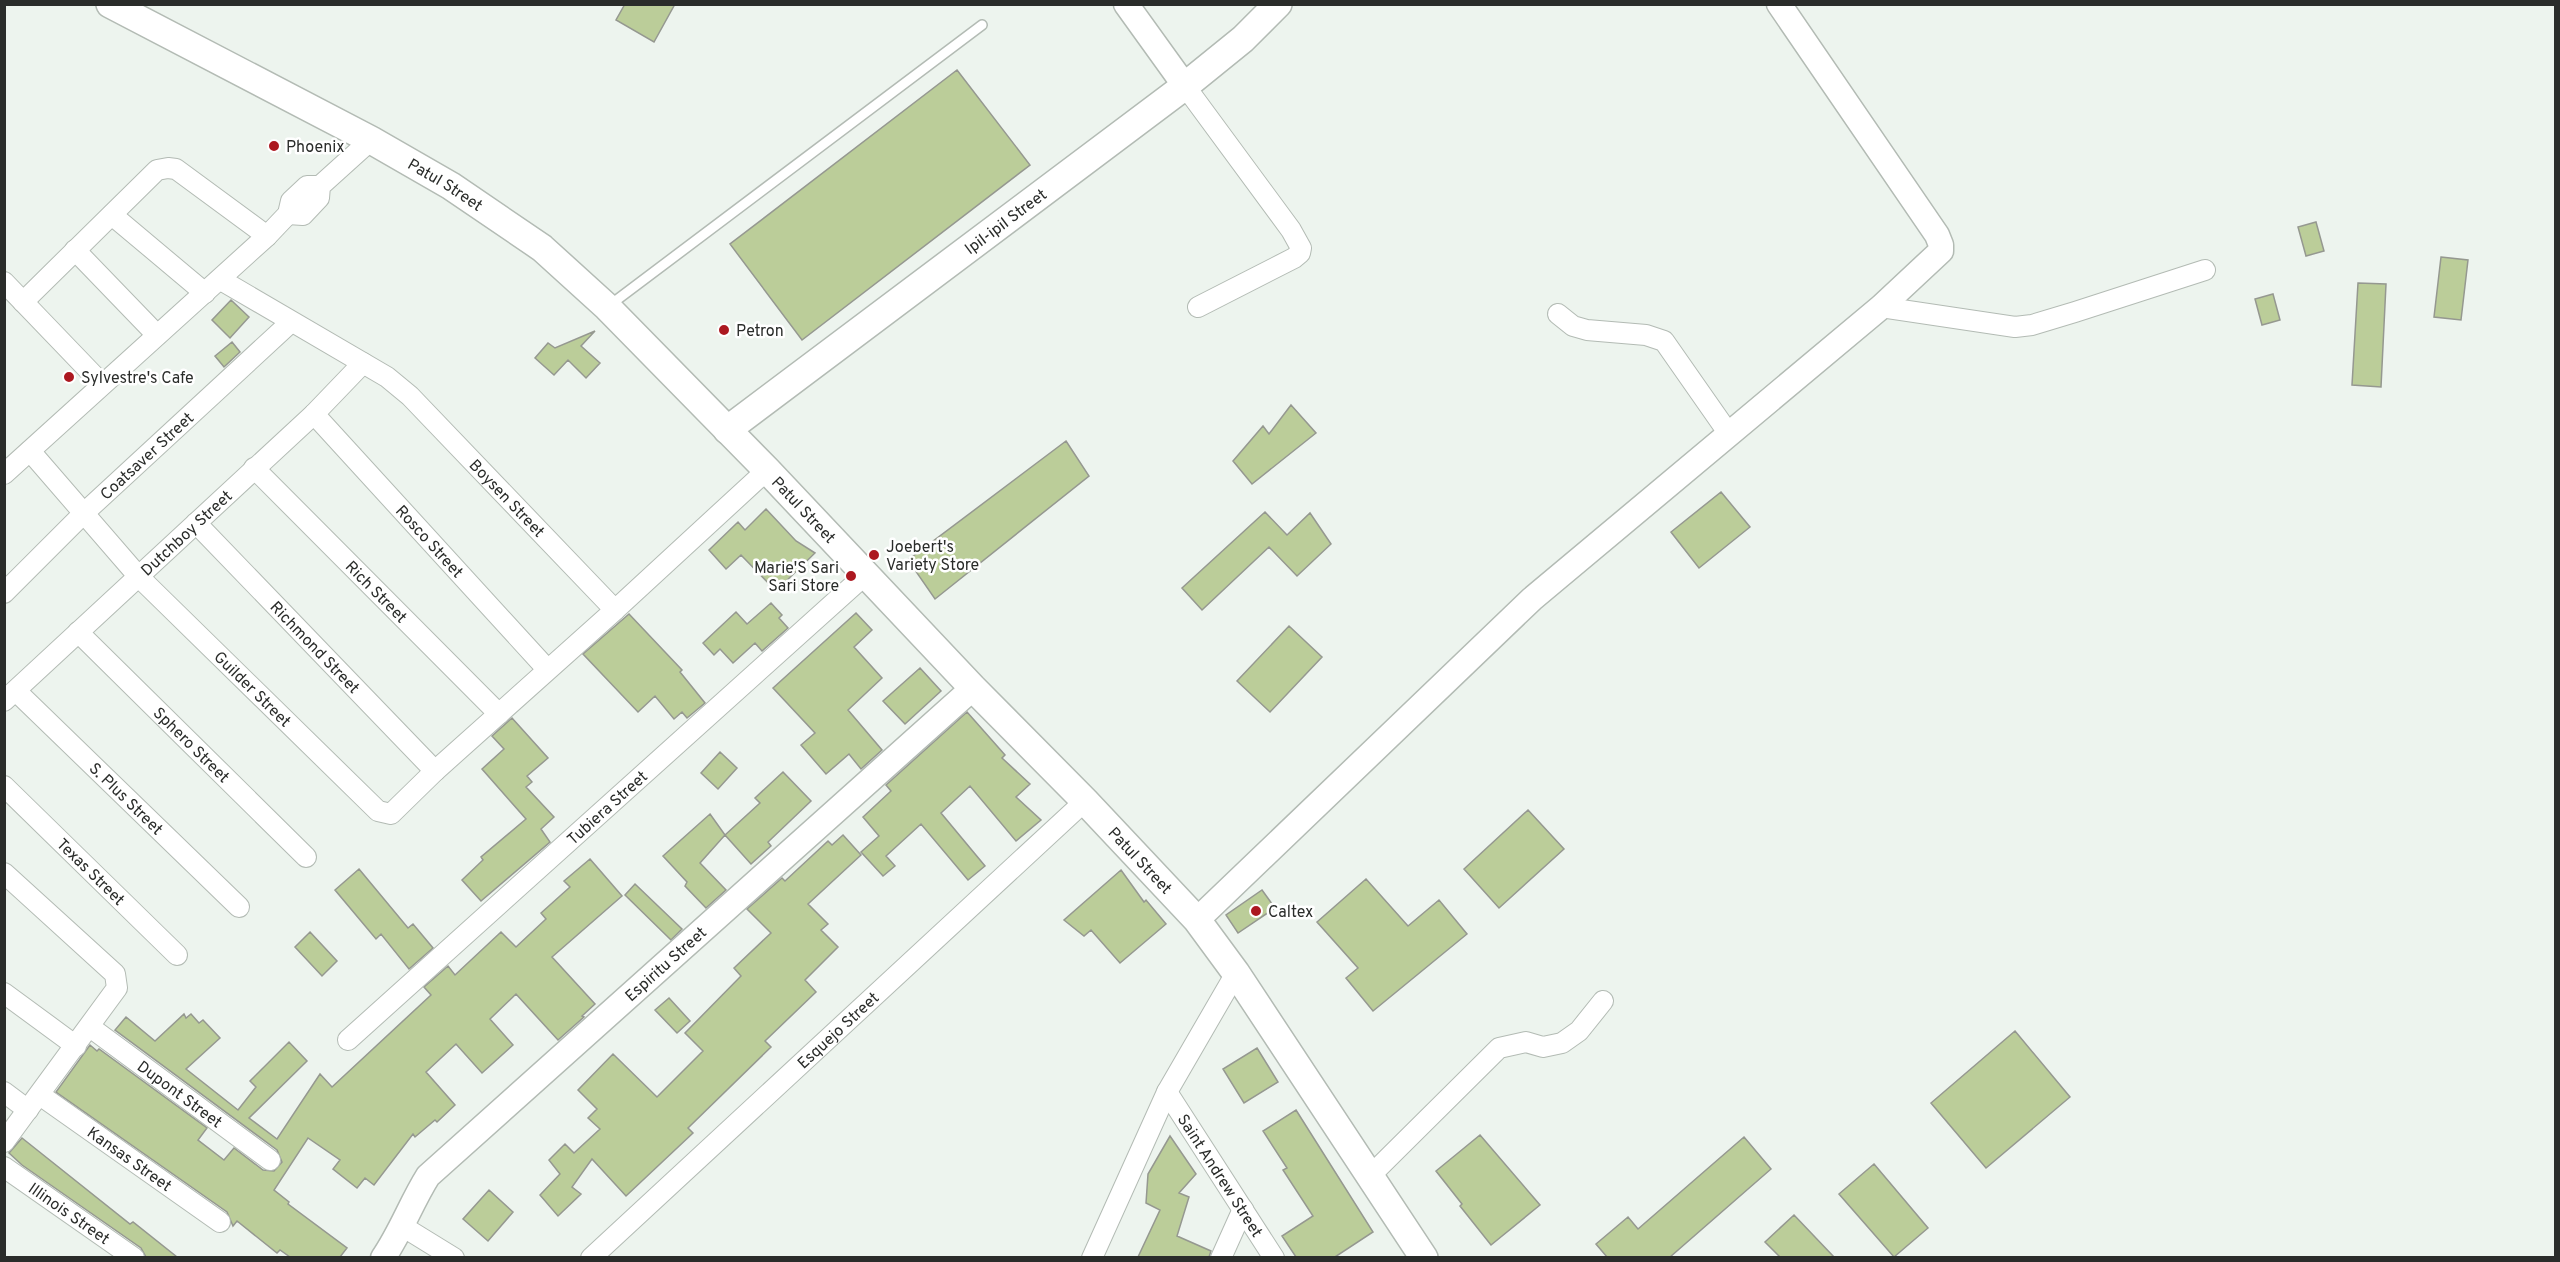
<svg xmlns="http://www.w3.org/2000/svg" width="2560" height="1262" font-family="Overpass,sans-serif">
<rect width="100%" height="100%" fill="#edf4ee"/>
<path fill="#bbcd99" stroke="#959890" stroke-width="1.5" d="M625 4H675L654 42 616 20Z
M957 70 1030 165 802 340 730 244Z
M2316 222 2324 251 2306 256 2298 227Z
M2441 257 2468 260 2461 320 2434 317Z
M2358 283 2386 284 2381 387 2352 385Z
M2273 294 2280 320 2262 325 2255 299Z
M231 300 249 317 230 338 212 320Z
M595 331 581 346 600 363 586 378 568 360 554 375 535 358 548 343 555 348Z
M232 342 240 352 224 367 215 356Z
M1291 405 1316 433 1252 484 1233 461 1263 426 1269 434Z
M1066 441 1089 476 935 599 908 560Z
M1721 492 1750 527 1699 568 1671 532Z
M766 509 796 541 815 553 776 591 741 555 726 569 709 550 738 522 745 530Z
M1265 512 1287 535 1310 513 1331 544 1297 576 1269 547 1202 610 1182 588Z
M771 603 782 615 779 618 788 628 762 651 755 643 733 663 720 649 714 655 703 643 736 612 747 624Z
M856 613 872 630 854 647 882 678 848 710 882 750 861 769 849 754 826 774 801 745 815 733 773 688Z
M629 614 682 670 680 672 705 703 687 718 682 712 674 719 655 696 638 712 583 654Z
M1289 626 1322 657 1270 712 1237 681Z
M920 668 941 691 905 724 883 701Z
M967 712 1005 755 1002 758 1030 784 1016 797 1041 820 1016 841 970 786 941 813 985 866 968 880 921 824 886 856 895 866 883 876 861 852 879 836 863 817 891 791 886 785Z
M512 718 548 758 527 776 532 782 526 787 554 817 541 829 550 842 481 901 462 880 483 860 481 857 526 819 482 769 504 749 492 736Z
M720 752 737 768 718 789 701 773Z
M783 772 811 801 768 842 771 846 751 864 725 835 760 803 755 798Z
M1528 810 1564 849 1499 908 1464 869Z
M710 814 725 835 700 863 726 890 706 908 685 886 687 882 663 856Z
M843 835 861 855 808 904 828 924 821 930 838 947 805 980 816 992 765 1041 771 1047 688 1128 693 1133 626 1196 592 1159 572 1187 581 1194 558 1216 540 1195 560 1174 549 1160 565 1144 574 1153 600 1129 588 1118 597 1109 578 1090 613 1054 657 1097 703 1051 685 1033 741 976 734 968 771 933 747 909 782 878 785 881 828 841 832 845Z
M590 859 622 896 552 957 595 1004 582 1016 584 1017 558 1040 516 994 490 1019 513 1045 482 1073 456 1044 426 1072 455 1105 437 1122 435 1120 415 1137 413 1134 374 1185 365 1178 357 1188 333 1169 340 1160 308 1138 274 1190 289 1202 288 1204 347 1248 340 1257H290L280 1250 277 1253 237 1221 233 1226 227 1212 56 1092 90 1045 97 1051 99 1049 207 1128 198 1140 224 1160 234 1148 263 1170 274 1171 282 1162 277 1150 115 1030 126 1017 155 1041 184 1014 186 1018 191 1014 199 1023 203 1020 220 1038 186 1069 238 1110 256 1087 250 1081 289 1042 307 1061 249 1118 277 1139 320 1074 332 1087 431 995 424 987 448 966 455 975 501 932 516 947 546 919 541 913 570 887 564 881Z
M359 869 408 928 413 924 433 948 409 969 381 934 376 939 335 890Z
M1121 870 1144 902 1146 900 1166 924 1120 963 1091 930 1084 936 1064 920Z
M1366 879 1408 926 1439 900 1467 934 1373 1011 1346 978 1358 968 1317 922Z
M635 884 682 929 671 940 625 895Z
M1262 890 1275 908 1238 933 1226 915Z
M310 932 337 961 322 976 295 947Z
M669 998 690 1021 677 1033 655 1010Z
M2015 1031 2070 1097 1986 1168 1931 1103Z
M1257 1048 1278 1082 1244 1103 1223 1069Z
M1296 1110 1373 1232 1335 1257H1296L1282 1236 1313 1216 1283 1170 1287 1168 1263 1131Z
M1480 1135 1540 1205 1491 1245 1460 1206 1462 1204 1436 1171Z
M1170 1136 1196 1174 1179 1193 1189 1197 1177 1236 1211 1251 1209 1257H1138L1160 1210 1146 1203 1148 1174Z
M1744 1137 1771 1169 1670 1257H1607L1596 1244 1628 1217 1638 1229Z
M22 1138 130 1224 133 1222 177 1257H146L141 1248 22 1165 9 1153Z
M1874 1164 1928 1228 1894 1257 1839 1194Z
M489 1190 513 1212 488 1241 463 1219Z
M1794 1215 1834 1257H1780L1765 1242Z"/>
<g fill="none" stroke-linecap="round" stroke-linejoin="round">
<defs>
<path id="service" d="M610 305 982 25"/>
<g id="minor">
<path d="M1185 86 1291 230 1301 248 1300 253 1294 258 1198 307"/>
<path d="M288 214 303 215 319 198 320 186 371 140"/>
<path d="M112 215 205 293"/>
<path d="M75 250 157 335"/>
<path id="s1" d="M221 280 387 377 410 396 615 610 767 470"/>
<path d="M4 282 102 384"/>
<path d="M23 302 157 170 168 168 176 169 267 236"/>
<path d="M1881 307 2015 327 2032 325 2075 312 2205 270"/>
<path d="M1558 314 1573 326 1587 330 1646 335 1664 341 1729 434"/>
<path id="s2" d="M314 414 547 669"/>
<path id="s3" d="M30 451 139 577 378 811 391 814 435 771 615 610"/>
<path id="s4" d="M254 468 499 714"/>
<path d="M4 474 267 236 288 214 291 201 307 186H320"/>
<path id="s5" d="M196 523 435 771"/>
<path id="s6" d="M4 593 84 513 291 322"/>
<path id="s7" d="M78 632 306 857"/>
<path id="s8" d="M16 691 239 907"/>
<path id="s9" d="M4 701 314 414 363 363"/>
<path id="s10" d="M4 786 177 955"/>
<path d="M4 873 115 974 117 988 4 1142"/>
<path d="M4 993 76 1046"/>
<path id="s11" d="M90 1027 270 1160"/>
<path id="s12" d="M348 1040 866 574"/>
<path d="M4 1092 28 1110"/>
<path id="s13" d="M1167 1092 1274 1258"/>
<path id="s14" d="M40 1095 220 1222"/>
<path id="s15" d="M4 1167 134 1258"/>
<path d="M1370 1176 1499 1048 1526 1042 1543 1047 1562 1043 1579 1031 1603 1001"/>
<path d="M402 1226 454 1258"/>
<path id="s16" d="M591 1258 1085 801"/>
<path d="M1092 1258 1167 1092 1236 973"/>
<path d="M1221 1258 1243 1209"/>
</g>
<g id="tertiary">
<path d="M1126 4 1185 86"/>
<path d="M1197 920 1532 599 1881 307 1941 251V245L1937 235 1779 4"/>
<path id="s17" d="M383 1258C401 1232 411 1203 428 1176L973 688"/>
</g>
<g id="secondary">
<path id="s18" d="M110 4 371 140 451 186 542 248 607 307 767 470 973 688 1085 801 1197 920 1236 973 1424 1258"/>
<path id="s19" d="M727 430 1185 86 1243 39 1278 4"/>
</g>
</defs>
<use href="#service" stroke="#b3bbb4" stroke-width="12"/>
<use href="#minor" stroke="#b3bbb4" stroke-width="22"/>
<use href="#tertiary" stroke="#b3bbb4" stroke-width="27"/>
<use href="#secondary" stroke="#b3bbb4" stroke-width="30"/>
<use href="#service" stroke="#fff" stroke-width="9"/>
<use href="#minor" stroke="#fff" stroke-width="20"/>
<use href="#tertiary" stroke="#fff" stroke-width="24"/>
<use href="#secondary" stroke="#fff" stroke-width="27"/>
</g>
<g fill="#ac1820" stroke="#fff" stroke-width="2">
<circle cx="274" cy="146" r="6"/>
<circle cx="724" cy="330" r="6"/>
<circle cx="69" cy="377" r="6"/>
<circle cx="874" cy="555" r="6"/>
<circle cx="851" cy="576" r="6"/>
<circle cx="1256" cy="911" r="6"/>
</g>
<g text-anchor="middle" stroke-width="5" stroke-linejoin="round" paint-order="stroke">
<g font-size="16" fill="#2a2c2a" stroke="#fff" text-anchor="start">
<text x="286" y="152">Phoenix</text>
<text x="736" y="336">Petron</text>
<text x="81" y="383">Sylvestre's Cafe</text>
<text x="886" y="552">Joebert's<tspan x="886" dy="18">Variety Store</tspan></text>
<text x="839" y="573" text-anchor="end">Marie'S Sari<tspan x="839" dy="18">Sari Store</tspan></text>
<text x="1268" y="917">Caltex</text>
</g>
<g font-size="16" fill="#2a2c2a" stroke="#fff">
<text dy="6" stroke="none"><textPath href="#s18" startOffset="381">Patul Street</textPath></text>
<text dy="6" stroke="none"><textPath href="#s19" startOffset="348">Ipil-ipil Street</textPath></text>
<text dy="6" stroke="none"><textPath href="#s6" startOffset="198">Coatsaver Street</textPath></text>
<text dy="6" stroke="none"><textPath href="#s1" startOffset="363">Boysen Street</textPath></text>
<text dy="6" stroke="none"><textPath href="#s18" startOffset="867">Patul Street</textPath></text>
<text dy="6" stroke="none"><textPath href="#s9" startOffset="248">Dutchboy Street</textPath></text>
<text dy="6" stroke="none"><textPath href="#s2" startOffset="172">Rosco Street</textPath></text>
<text dy="6" stroke="none"><textPath href="#s4" startOffset="174">Rich Street</textPath></text>
<text dy="6" stroke="none"><textPath href="#s5" startOffset="172">Richmond Street</textPath></text>
<text dy="6" stroke="none"><textPath href="#s3" startOffset="326">Guilder Street</textPath></text>
<text dy="6" stroke="none"><textPath href="#s7" startOffset="160">Sphero Street</textPath></text>
<text dy="6" stroke="none"><textPath href="#s8" startOffset="154">S. Plus Street</textPath></text>
<text dy="6" stroke="none"><textPath href="#s12" startOffset="348">Tubiera Street</textPath></text>
<text dy="6" stroke="none"><textPath href="#s18" startOffset="1353">Patul Street</textPath></text>
<text dy="6" stroke="none"><textPath href="#s10" startOffset="122">Texas Street</textPath></text>
<text dy="6" stroke="none"><textPath href="#s17" startOffset="412">Espiritu Street</textPath></text>
<text dy="6" stroke="none"><textPath href="#s16" startOffset="336">Esquejo Street</textPath></text>
<text dy="6" stroke="none"><textPath href="#s11" startOffset="112">Dupont Street</textPath></text>
<text dy="6" stroke="none"><textPath href="#s14" startOffset="110">Kansas Street</textPath></text>
<text dy="6" stroke="none"><textPath href="#s13" startOffset="99">Saint Andrew Street</textPath></text>
<text dy="6" stroke="none"><textPath href="#s15" startOffset="80">Illinois Street</textPath></text>
</g>
</g>
<rect width="2560" height="1262" fill="none" stroke="#2a2c2a" stroke-width="12"/>
</svg>
